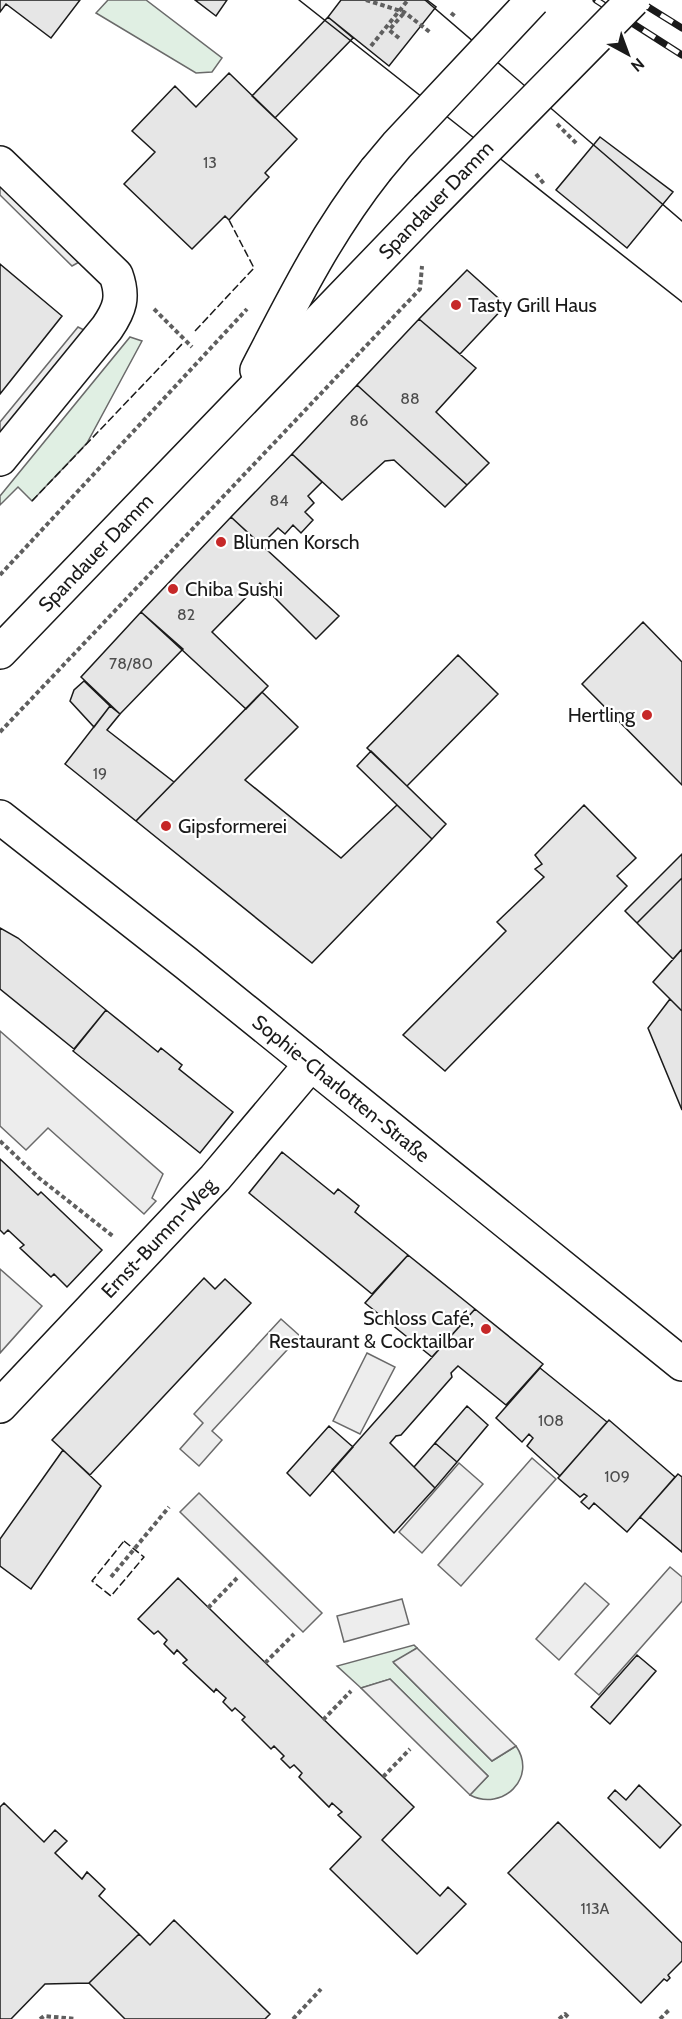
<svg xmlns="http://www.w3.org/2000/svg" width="682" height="2019" font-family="Cabin,sans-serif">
<rect width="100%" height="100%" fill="#fff"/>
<path fill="#e0efe3" stroke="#6a6a6a" stroke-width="1.5" d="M108 0H146L222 58 212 72 196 73 96 13Z
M130 337 142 341 87 443 32 501 18 487 0 505V496Z
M414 1645 417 1648 394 1663 492 1761 516 1746C538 1778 502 1812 470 1795L488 1776 390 1679 361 1688 337 1666Z"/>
<path fill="#ededed" stroke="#6a6a6a" stroke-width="1.5" d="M0 181 81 261 72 266 0 195Z
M78 327 86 331 0 436V422Z
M0 1031 163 1174 152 1198 156 1201 144 1214 48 1128 26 1150 0 1126Z
M0 1269 42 1306 0 1353Z
M281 1319 300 1336 212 1431 222 1440 199 1466 180 1449 203 1423 194 1414Z
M367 1353 395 1367 360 1434 333 1421Z
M532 1458 556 1479 461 1586 438 1565Z
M459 1463 483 1484 422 1553 399 1532Z
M199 1493 322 1613 303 1632 180 1512Z
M670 1567 682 1577V1601L599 1695 575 1674Z
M585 1583 609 1604 559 1660 536 1639Z
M402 1599 409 1624 344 1642 337 1616Z
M417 1648 516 1746 492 1761 393 1662Z
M390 1679 488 1776 470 1795 361 1688Z"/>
<path fill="#e6e6e6" stroke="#1a1a1a" stroke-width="1.5" d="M0 0H80L51 38 6 4 0 12Z
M195 0H227L216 16Z
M341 0H427L436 7 389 66 328 17Z
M328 17 353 38 275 118 252 96Z
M229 73 297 139 265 173 269 177 229 220 225 216 192 249 124 184 155 152 132 131 175 86 196 107Z
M600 137 673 192 627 248 556 190Z
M0 264 62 316 0 394Z
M467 270 506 305 460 354 419 319Z
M419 319 476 368 436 412 489 463 467 485 357 385Z
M357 385 467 485 445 507 394 460 385 461 342 500 292 454Z
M292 454 322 482 308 496 314 503 305 512 313 520 301 533 293 525 285 534 278 528 261 545 231 517Z
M231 517 339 616 316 639 260 583 212 632 268 686 246 709 141 612Z
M141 612 183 649 120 714 81 677Z
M643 622 682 662V785L582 684Z
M458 655 498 694 407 786 367 748Z
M84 681 110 706 94 727 70 701 74 690Z
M262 692 298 727 245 780 341 858 397 805 432 839 312 963 136 821Z
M110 706 120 714 107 730 174 782 136 821 65 764Z
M371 751 446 824 432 839 357 766Z
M584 805 636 858 617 876 627 886 445 1071 403 1035 506 931 497 922 544 877 535 869 542 864 535 855Z
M682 854V878L637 923 625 911Z
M682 878V949L673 959 637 923Z
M0 928 18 938 106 1010 74 1049 0 989Z
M682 949V1011L653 982Z
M670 999 682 1011V1110L648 1028Z
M106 1010 158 1052 161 1048 182 1065 179 1069 233 1112 200 1153 73 1051Z
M282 1152 334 1194 338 1189 359 1206 355 1212 408 1255 372 1294 249 1193Z
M0 1159 38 1195 41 1192 102 1250 67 1287 54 1274 51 1277 20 1248 24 1245 8 1230 4 1234 0 1230Z
M408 1255 475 1309 432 1357 365 1303Z
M204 1278 215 1289 225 1279 251 1303 90 1475 52 1440Z
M475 1309 543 1364 506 1405 458 1366 451 1373 452 1377 401 1435 396 1436 390 1443 435 1488 394 1533 332 1470Z
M540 1368 607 1422 560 1476 527 1446 533 1438 529 1434 522 1442 496 1418Z
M467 1406 488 1425 457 1462 435 1443Z
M609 1420 675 1477 627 1532 594 1503 589 1509 581 1502 587 1496 584 1494 580 1497 558 1478Z
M329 1426 353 1447 310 1496 287 1473Z
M435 1443 457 1462 435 1488 414 1467Z
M63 1450 101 1486 31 1589 0 1566V1539Z
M678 1474 682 1477V1552L640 1517Z
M178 1578 414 1807 382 1840 440 1896 448 1887 466 1904 417 1954 330 1869 361 1837 338 1815 342 1812 332 1803 329 1807 299 1777 302 1773 294 1765 290 1768 281 1759 284 1756 274 1746 271 1749 242 1720 245 1717 235 1708 232 1711 223 1702 226 1698 216 1689 214 1692 183 1663 187 1660 177 1650 174 1654 164 1644 167 1640 158 1631 154 1634 138 1619Z
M637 1655 656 1671 610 1724 591 1707Z
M639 1785 681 1825 660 1848 608 1798 615 1790 626 1800Z
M4 1803 44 1842 55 1830 67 1841 55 1853 82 1879 87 1872 105 1889 99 1896 139 1934 89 1983 45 1984 11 2019H0V1807Z
M558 1822 682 1943V1961L668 1975 670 1978 667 1981 664 1979 641 2003 508 1873Z
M174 1920 270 2014 265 2019H125L89 1983 139 1934 150 1945Z"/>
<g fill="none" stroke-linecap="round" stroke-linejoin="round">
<defs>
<g id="minor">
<path d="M0 163 116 275C124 297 120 309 107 328L0 459"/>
<path id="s1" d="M0 817 186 963 682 1364"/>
<path id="s2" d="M0 1406 215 1178 311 1064"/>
</g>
<g id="major">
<path d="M257 370C293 300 327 232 376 170"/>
<path id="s3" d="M0 652 427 209"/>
</g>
</defs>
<use href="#minor" stroke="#1a1a1a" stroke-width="36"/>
<use href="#major" stroke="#1a1a1a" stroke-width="36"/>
<path stroke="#5f5f5f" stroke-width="4" stroke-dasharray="4.5 3" stroke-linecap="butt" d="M366 0 404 12 431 33
M451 13 456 17
M399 38 389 30 404 13
M371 46 408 0
M557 124 577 144
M536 174 544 184
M154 309 192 347
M0 575 247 309
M0 732 420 289 422 266
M0 1141 39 1178 114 1237
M111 1577 169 1507
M208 1608 237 1578
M265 1663 294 1634
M323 1720 351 1691
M383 1777 410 1749
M40 2019 44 2016 76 2019
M293 2019 321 1989
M559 2019 565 2014 570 2019
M660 2019 669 2010"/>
<use href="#minor" stroke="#fff" stroke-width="33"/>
<use href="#major" stroke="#fff" stroke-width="33"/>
<path stroke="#1a1a1a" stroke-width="1.5" d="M299 0 682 302
M425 0 682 221"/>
<defs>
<path id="rail" d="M596 0 682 55
M637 0 682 28"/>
</defs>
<use href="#rail" stroke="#1a1a1a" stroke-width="7"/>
<use href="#rail" stroke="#fff" stroke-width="4.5" stroke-dasharray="14" stroke-linecap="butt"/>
<defs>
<path id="major-bridge" d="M376 170 397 145 533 0
M427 209 633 0"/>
</defs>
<use href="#major-bridge" stroke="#1a1a1a" stroke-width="36" stroke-linecap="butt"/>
<use href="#major-bridge" stroke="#fff" stroke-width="33"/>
<path stroke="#1a1a1a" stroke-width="1.5" stroke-dasharray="8 3" stroke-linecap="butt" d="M195 331 254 268 229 220
M32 501 183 343
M124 1541 144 1557 111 1596 92 1581Z"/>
</g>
<g fill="#c62828" stroke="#fff" stroke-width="2">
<circle cx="456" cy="305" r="6"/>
<circle cx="221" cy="542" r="6"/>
<circle cx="173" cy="589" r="6"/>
<circle cx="647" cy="715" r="6"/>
<circle cx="166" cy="826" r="6"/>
<circle cx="486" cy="1329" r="6"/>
</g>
<g text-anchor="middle" stroke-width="4.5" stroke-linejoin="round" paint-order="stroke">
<g font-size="16" fill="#4d4d4d">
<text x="210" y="168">13</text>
<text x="410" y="404">88</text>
<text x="359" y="426">86</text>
<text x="279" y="506">84</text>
<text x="186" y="620">82</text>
<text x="131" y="669">78/80</text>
<text x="100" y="779">19</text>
<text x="551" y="1426">108</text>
<text x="617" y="1482">109</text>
<text x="595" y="1914">113A</text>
</g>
<g font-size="20" fill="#1a1a1a" stroke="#fff">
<text transform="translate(436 200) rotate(-46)" y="7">Spandauer Damm</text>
<text dy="7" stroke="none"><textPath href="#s3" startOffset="138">Spandauer Damm</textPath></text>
<text dy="7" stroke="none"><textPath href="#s1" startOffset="436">Sophie-Charlotten-Straße</textPath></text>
<text dy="7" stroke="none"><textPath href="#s2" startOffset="231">Ernst-Bumm-Weg</textPath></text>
</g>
<g font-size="20" fill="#1a1a1a" stroke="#fff" text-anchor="start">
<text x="468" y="312">Tasty Grill Haus</text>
<text x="233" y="549">Blumen Korsch</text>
<text x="185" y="596">Chiba Sushi</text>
<text x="635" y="722" text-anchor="end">Hertling</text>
<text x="178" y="833">Gipsformerei</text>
<text x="474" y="1325" text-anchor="end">Schloss Café,<tspan x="474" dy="23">Restaurant &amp; Cocktailbar</tspan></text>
</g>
</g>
<g transform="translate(628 54) rotate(139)" stroke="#ffffff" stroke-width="4.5" paint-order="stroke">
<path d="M0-4.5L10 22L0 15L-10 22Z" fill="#1a1a1a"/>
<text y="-9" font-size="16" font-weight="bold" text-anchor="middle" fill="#1a1a1a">N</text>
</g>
</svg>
